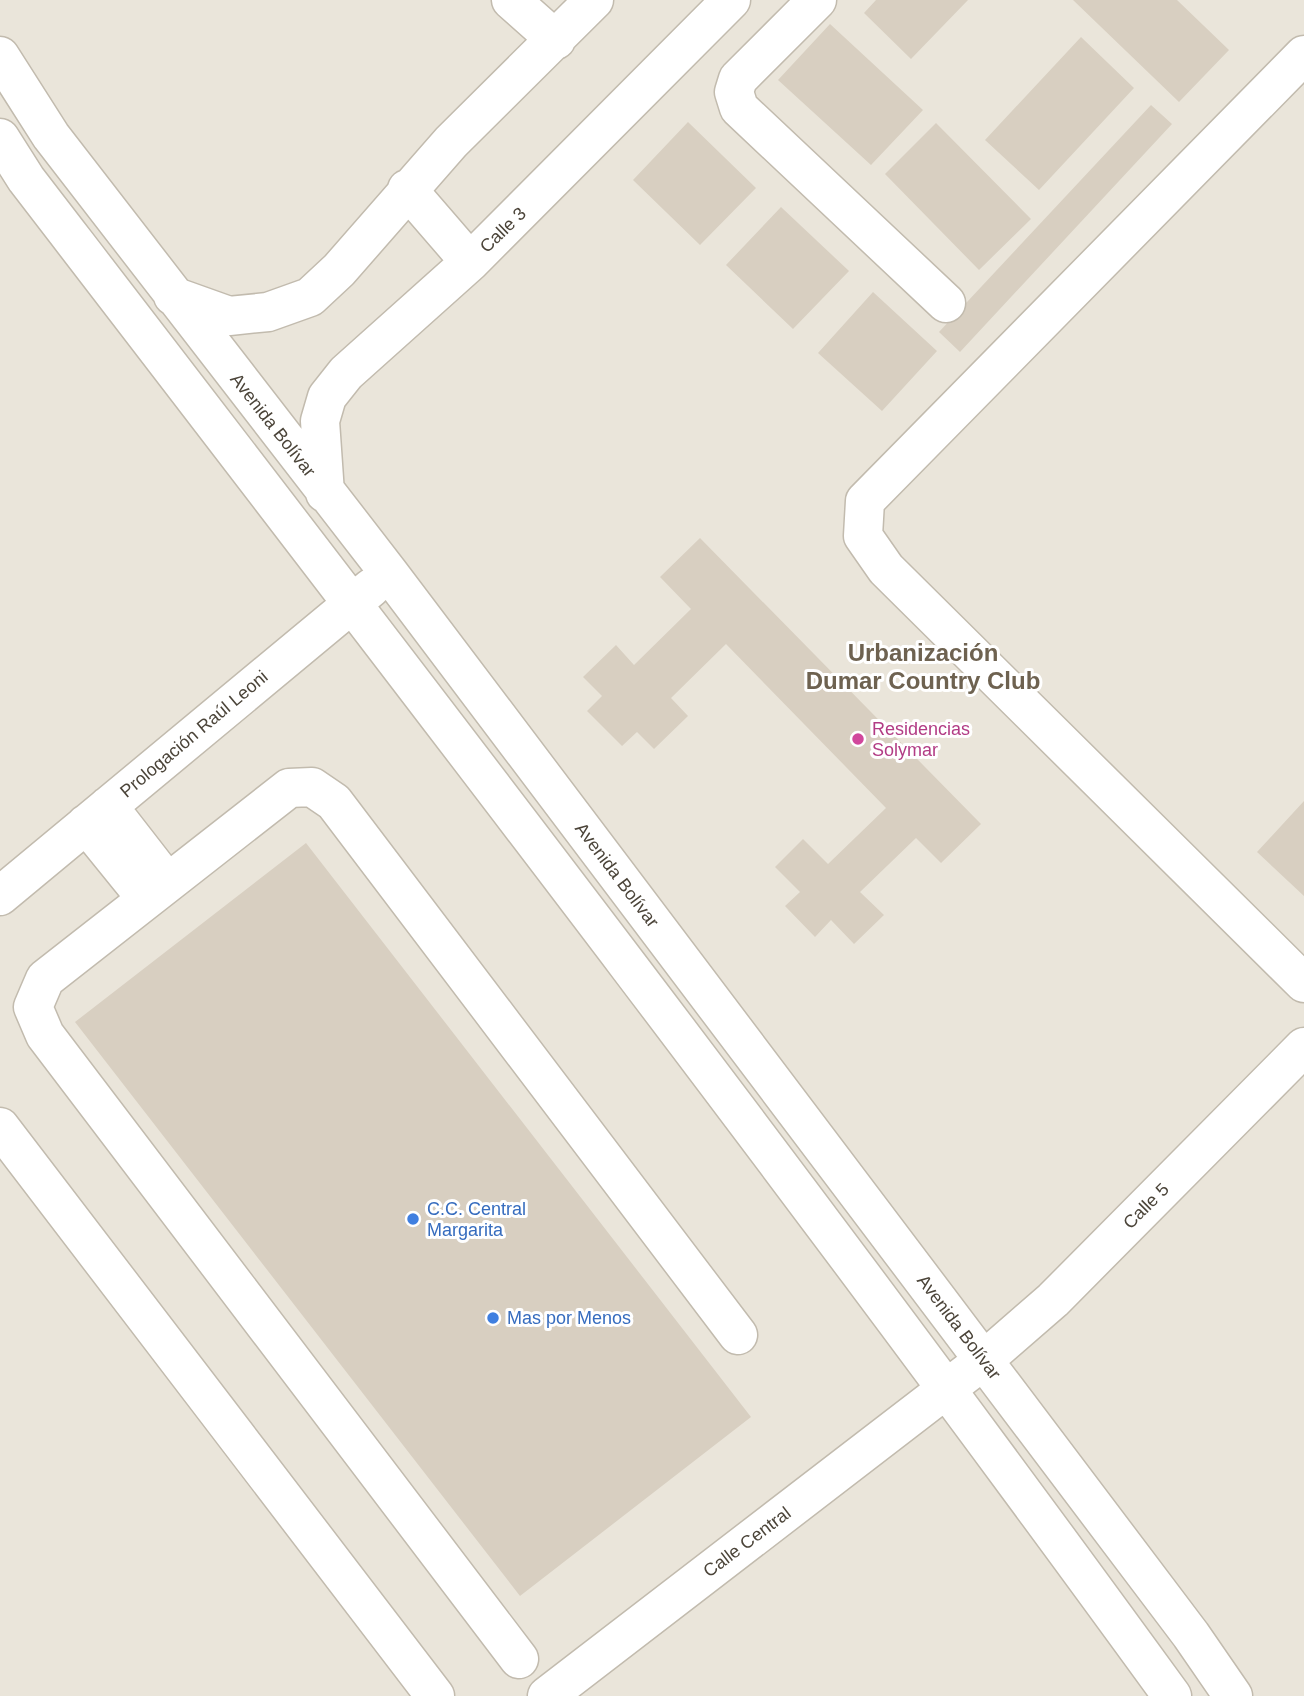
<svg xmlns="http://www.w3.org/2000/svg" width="1304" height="1696" font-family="Arial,sans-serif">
<rect width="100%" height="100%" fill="#f6f3ec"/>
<path fill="#eae5da" d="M0 0H1304V1696H0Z"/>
<path fill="#d8cfc1" d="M876 0H968L911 59 864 13Z
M1073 0H1177L1229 50 1179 102Z
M830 24 923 110 871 165 778 80Z
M1081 37 1134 88 1039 190 985 140Z
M1151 105 1172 124 960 352 939 332Z
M688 122 756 188 700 245 633 180Z
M936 123 1031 219 979 270 885 174Z
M781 207 849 271 793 329 726 265Z
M873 292 937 351 882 411 818 353Z
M700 538 981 824 941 863 916 838 860 892 884 915 854 944 831 920 815 937 785 906 800 892 775 867 803 839 828 864 886 808 726 644 671 698 688 716 654 749 637 732 622 746 587 711 602 696 583 677 616 645 634 665 691 609 660 577Z
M1304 801V896L1257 852Z
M306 843 751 1417 520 1596 75 1022Z"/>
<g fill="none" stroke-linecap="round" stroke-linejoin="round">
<defs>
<path id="minor" d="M511 0 556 40
M817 0 738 79 734 92 739 108 946 303
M1304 55 865 501 863 536 886 569 1304 983
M0 56 51 136 389 573 1191 1635 1233 1696
M0 138 26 179C412 681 799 1183 1172 1696
M407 189 470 262 731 0
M173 296 229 316 268 312 310 297 339 270 451 142 594 0
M325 493 320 421 327 397 346 373 470 262
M108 806 167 882
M86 824 146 898
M0 896 371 588
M0 1127 435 1696
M519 1659 45 1035 33 1007 45 979 289 788 312 787 334 802 738 1335
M547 1696 984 1360 1053 1300 1304 1047"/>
</defs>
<use href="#minor" stroke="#c2bbae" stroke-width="41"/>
<use href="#minor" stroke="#fff" stroke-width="38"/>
</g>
<circle fill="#d1479c" stroke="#fff" stroke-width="2.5" cx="858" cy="739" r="7"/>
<g fill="#3f7fe0" stroke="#fff" stroke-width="2.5">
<circle cx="413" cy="1219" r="7"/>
<circle cx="493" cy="1318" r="7"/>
</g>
<g text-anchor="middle" stroke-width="6" stroke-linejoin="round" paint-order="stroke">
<g font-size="18" fill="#4b4439" stroke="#fff">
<text transform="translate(503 230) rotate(-44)" y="6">Calle 3</text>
<text transform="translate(273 425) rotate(52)" y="6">Avenida Bolívar</text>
<text transform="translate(194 734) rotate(-40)" y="6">Prologación Raúl Leoni</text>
<text transform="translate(617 875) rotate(53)" y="6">Avenida Bolívar</text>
<text transform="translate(1146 1206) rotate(-45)" y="6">Calle 5</text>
<text transform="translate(959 1327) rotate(53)" y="6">Avenida Bolívar</text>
<text transform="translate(747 1542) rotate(-37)" y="6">Calle Central</text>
</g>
<g font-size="18" fill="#b23c85" stroke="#fff" text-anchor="start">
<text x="872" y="735">Residencias<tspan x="872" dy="21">Solymar</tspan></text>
</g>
<g font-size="18" fill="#366cbe" stroke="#fff" text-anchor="start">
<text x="427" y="1215">C.C. Central<tspan x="427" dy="21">Margarita</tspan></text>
<text x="507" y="1324">Mas por Menos</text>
</g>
<g font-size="24" font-weight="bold" fill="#6e6250" stroke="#fff">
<text x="923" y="661">Urbanización<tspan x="923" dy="28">Dumar Country Club</tspan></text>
</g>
</g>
</svg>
